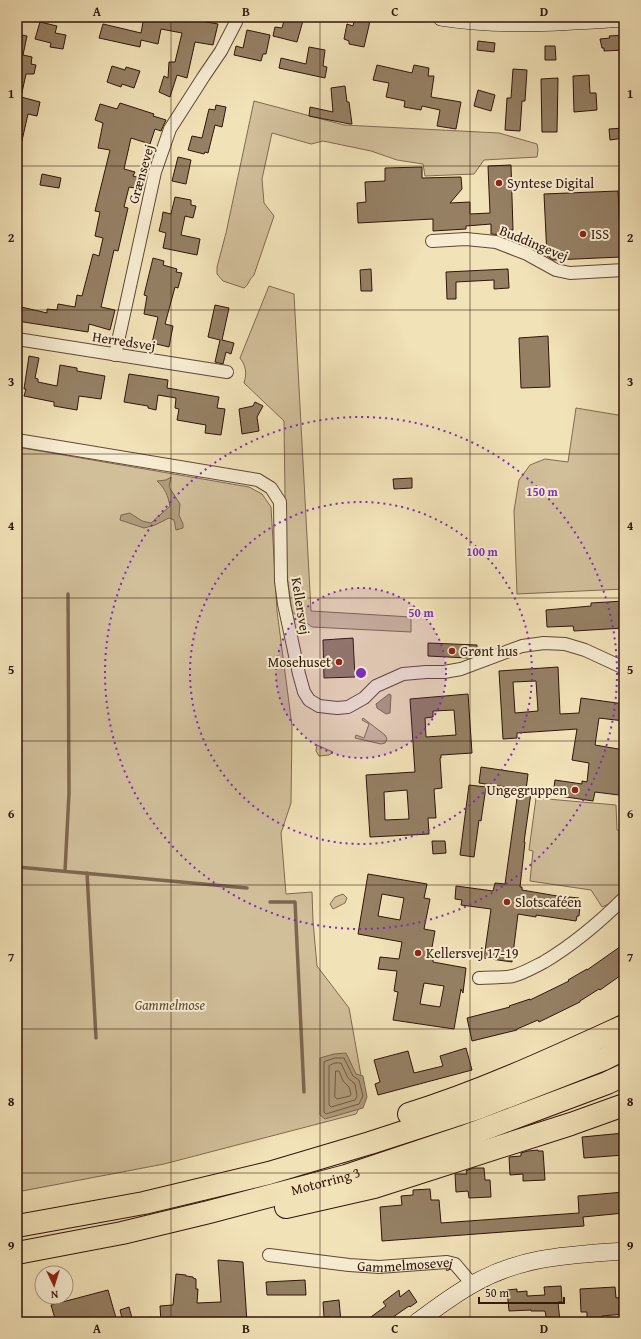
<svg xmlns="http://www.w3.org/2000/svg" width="641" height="1339" font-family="'Gentium Book Plus',serif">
<rect width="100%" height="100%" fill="#f2e2b8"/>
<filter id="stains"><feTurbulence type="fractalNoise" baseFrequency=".005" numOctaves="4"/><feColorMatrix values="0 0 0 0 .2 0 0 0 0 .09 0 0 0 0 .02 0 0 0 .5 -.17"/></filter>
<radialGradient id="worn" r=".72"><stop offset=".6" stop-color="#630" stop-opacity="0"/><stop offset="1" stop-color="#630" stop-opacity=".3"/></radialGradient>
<path fill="#d1bf9a" stroke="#806a52" d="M254 101 344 125 499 133 537 144 538 150 537 157 484 160 474 174 425 176 423 164 397 160 371 151 323 141 311 144 272 133 262 179 264 203 274 216 254 275C249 279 249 285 244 288L223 281 217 274V267L226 233Z
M269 286 294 294 311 611 411 617V632L312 627 292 612 286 569 284 421 244 383C247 373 246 366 240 358Z
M576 408 624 416V589L517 594 514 511 519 480 530 465 545 459 568 462Z
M17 447 249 487 262 494 271 507 277 611 292 726 291 803 281 833 286 894 312 892 313 921 317 966 349 1008 365 1098 356 1114 164 1164 17 1192Z
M363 718 385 735 387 739 385 743 381 744 355 738 356 735 364 738 369 724 362 720Z
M317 745 333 752 329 755 319 756 316 751Z
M536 798 616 805 617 830 624 832V890L611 903 602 907 591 890 530 881 533 851 529 850Z
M343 894 347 898 345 903 333 909 330 904 335 897Z"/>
<path fill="#b09c7c" stroke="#7d664e" d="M171 477 169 487 180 504 179 515 183 524V528L176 530 174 520 169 518 155 525 144 528 120 520 121 515 130 513 142 521 151 523 170 506C168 496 165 488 157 481L166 480Z
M389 694 391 695 390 713 386 714 377 708 376 704Z
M346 1053 356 1074 363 1076 367 1097 363 1108 325 1119 320 1115V1058L334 1054Z"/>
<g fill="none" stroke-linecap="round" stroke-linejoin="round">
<path stroke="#705842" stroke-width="1" d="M335 1058H344L353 1076 359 1080 363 1096 359 1104 326 1114 324 1112V1062Z
M335 1063H341L348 1078 355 1084 357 1096 355 1100 331 1107 329 1105V1066Z
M336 1071H339L343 1081 349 1087 351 1094 350 1096 337 1099 335 1097Z"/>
<path stroke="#7d664e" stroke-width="3.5" d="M17 867 247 888
M65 871 69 793 68 594
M87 873 96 1038
M270 902H295L304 1092"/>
</g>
<path fill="#958064" stroke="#301509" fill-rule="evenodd" d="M144 17H197L196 20 218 24 213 45 195 42 187 78 177 75 170 97 159 92 164 76 168 78 169 62H175L182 33 161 29 158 44 141 40 140 47 99 38 103 24 141 33Z
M285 17H304L297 42 273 36 275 27 282 28Z
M355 17H371L364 47 349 44V41L344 39 347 24 353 26Z
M40 22 57 26 55 33 66 35 63 49 50 47 51 43 35 39Z
M247 30 270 35 266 54H263L261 61 234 55 236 46 243 48Z
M17 34 27 36 23 55 32 57 31 64 36 65 34 74H26L21 97 40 102 37 116 28 114 21 145H17Z
M624 35V50L604 51V48H602L600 39 610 38 609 36Z
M478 41 495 43 494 52 477 50Z
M545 46H555L556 60H545Z
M309 47 325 50 323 66 327 67 325 78 279 68 281 58 306 64Z
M377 65 412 73 414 65 429 68 428 76H434L431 97 461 102 456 129 437 126 440 110 422 106 421 110 404 107 405 101 386 97 389 83 373 80Z
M112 66 125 70 126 67 140 71 134 88 122 84 121 87 107 82Z
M513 69 527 70 525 101H522L520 131 505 130 507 98H511Z
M589 75 590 93H596L597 110 574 112 573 76Z
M558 78 557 132H542L541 79Z
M345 86 347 102H349L352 124H350L309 116 310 107 333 112 331 88Z
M478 90 495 95 491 111 474 106Z
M120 103 154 114 153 116 166 120 161 131 155 129 150 144 131 138 124 169 135 172 133 176 143 179 141 189 129 187 124 207 128 208 118 251 114 250 101 307 115 310 110 330 89 324 88 332 17 321V306L47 313V309L57 310 58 304 75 307 77 295 82 296 93 254 99 256 103 238 95 236 100 212 95 211 110 150 98 148 103 123 95 120 100 104 117 109Z
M216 105 226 107 222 127 215 125 208 153 205 152 204 154 188 150 192 136 202 138 209 109 215 110Z
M624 128V138L610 140 609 129Z
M178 157 191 160 186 184 172 181Z
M511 165 513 230H506V235L491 234V224L466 226V229L433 231V219L358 223 357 203 366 202 365 182 385 181V168L422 167V178L461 177 462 189 450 203 470 202V214L490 213 488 166Z
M42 174 61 178 59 188 40 185Z
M618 191 621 257 553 260 547 256 544 194Z
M175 197 191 200V205L196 206 193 218 185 216 181 235 200 239 197 255 163 248 166 233 159 231 162 219 163 212 171 214Z
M153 258 164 261 163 265 177 269 176 272 182 273 178 288 175 287 165 324 173 326 169 347 152 343 158 317 144 314 147 296 144 295Z
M371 269 372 291H361L360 270Z
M508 269 509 288 494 289V280L456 282V299H447L446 272Z
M215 305 229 308 222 340 234 343 231 354 226 352 223 364 215 362 220 340 208 337Z
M548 336 550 387 521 388 519 338Z
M29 356 39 358 35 378 38 379V382L57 386 60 365 77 368V371L105 376 101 399 79 396 77 410 54 406V402L24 396 26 389H24Z
M129 374 168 380 167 388 219 397 217 408 225 409 221 435 205 433 206 425 177 420 179 409 175 408 176 398 158 395 156 410 148 408V406L124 402Z
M255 402 263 406 257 417 259 431 242 434 239 409 253 406Z
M412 478V488L394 489 393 479Z
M624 601V628L574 631 573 626 547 627 546 610 591 606V603Z
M353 638 355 677 324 678 323 640Z
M428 643 477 645V655L468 658 428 656Z
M558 667 560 714 579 713 581 698 624 704V721L599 718 595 745 624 750V768H623L619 795 595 792 593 801 553 795 555 780 582 784V781L587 782 589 763 572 760 577 729 517 733V738L503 739 499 671ZM536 681 538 711 515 713 513 682Z
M468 694 472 753 441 755V758H440L442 788 434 789 436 818H428L429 834 370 837 366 775 415 772 410 699ZM454 710 456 735 426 737 425 718 433 717V711ZM407 790 409 819 385 820 384 792Z
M481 767 528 774 526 790 479 783Z
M469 785 486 787 481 821 479 820 474 857 460 855Z
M518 791 531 793 524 842H525L520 887H522V890L569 898V897L579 898 578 904 580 905 579 916H577L576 921 536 915V917L518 914 512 962 484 958 491 909 461 905 462 900 455 899 456 886 493 891 495 883 505 884Z
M432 841H445L446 853 433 854Z
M368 874 427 884 424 898 430 899 424 929 435 931 430 958 433 959V962L466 968 463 993 461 989 454 1029 393 1020 398 992 394 991 397 971 378 969 380 957 399 959 402 942 358 934ZM382 894 404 898 400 920 378 916ZM424 983 444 986 440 1007 420 1004Z
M624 944V973L600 990 599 989 580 1001V1002L539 1022 538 1020 517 1029V1030L472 1041 467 1018 510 1007 509 1006 530 999V1000L569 981 568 980 587 969V970Z
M466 1048 472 1070 378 1095 375 1084 380 1082 374 1060 408 1051 414 1073 443 1066 440 1056Z
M624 1133V1155L584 1158 582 1137Z
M538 1150V1151H543L545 1180 523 1181V1174L510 1175 509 1157 521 1156V1153L528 1151Z
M473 1168H484L485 1180H490L491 1197 469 1198 468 1191 456 1192 455 1174H467L466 1171Z
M430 1189 431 1200H439L441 1223 579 1213 578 1196 624 1192V1213L583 1217 584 1226 382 1241 380 1207 402 1205 401 1196 413 1195V1190Z
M218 1260 243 1262 247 1322H161L160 1306 173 1305 176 1274 186 1275V1276L193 1277V1278L196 1279V1289H198L197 1303 221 1302Z
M305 1280 306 1295H267L266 1282Z
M561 1286 562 1302H558L560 1322H547L545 1311H531V1310L509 1311 507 1290 517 1289V1292L527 1291V1296L545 1295 544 1287Z
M615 1287 616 1298 624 1297V1314L602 1316V1322H587V1312H581L580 1289Z
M108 1290 116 1318 104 1322H56L51 1305Z
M399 1290 400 1297 409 1290 417 1302 410 1307 409 1306 386 1322H364L386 1306 383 1302Z
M339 1300 341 1322H330L329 1317H324L323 1302Z
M129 1307 133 1322H123L120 1310Z"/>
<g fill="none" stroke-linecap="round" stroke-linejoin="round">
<defs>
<g id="street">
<path d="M432 241 466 239 496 242 527 254 556 270 570 273 624 270"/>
<path d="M17 339 227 372"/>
<path d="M115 355 155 172 170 129 204 76 221 51 236 22 237 17"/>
<path d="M17 440 258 480 271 488 280 502 281 581 284 604 299 674 304 692 309 700 319 706 337 708 348 707 364 698 376 686 403 674 426 672H444L461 669 522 646 544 643 565 644 585 650 624 668"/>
<path d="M479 978C490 977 502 978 513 976 524 973 534 967 544 962 574 944 599 923 624 898"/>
<path id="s1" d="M269 1255 349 1265 379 1267 447 1262 455 1264 472 1284"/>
</g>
<path id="secondary" d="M441 17C502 27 563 22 624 18
M417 1322C435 1309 453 1295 473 1284 522 1256 570 1255 624 1251"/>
<g id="highway">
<path d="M409 1114C483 1091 554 1058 624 1026"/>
<path d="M286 1207 374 1187 571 1124 624 1105"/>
<path d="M17 1226 144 1203 269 1173 370 1143 478 1108 604 1059 624 1049"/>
<path id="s2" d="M17 1253 122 1233 209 1212 346 1176 463 1137 607 1083 624 1075"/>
</g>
</defs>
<use href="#street" stroke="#604835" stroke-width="14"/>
<use href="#secondary" stroke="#301509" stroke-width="18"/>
<use href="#highway" stroke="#301509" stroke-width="24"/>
<use href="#street" stroke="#f7ecd1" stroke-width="12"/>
<use href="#secondary" stroke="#f7ecd1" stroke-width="17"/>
<use href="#highway" stroke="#f2e2b8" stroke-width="22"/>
</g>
<path fill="none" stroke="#301509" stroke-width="1" stroke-opacity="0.55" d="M171 17V1322M320 17V1322M470 17V1322M17 166H624M17 310H624M17 454H624M17 598H624M17 741H624M17 885H624M17 1029H624M17 1173H624"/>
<circle cx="361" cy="673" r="85" fill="#7b2cbf" fill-opacity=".12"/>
<g fill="none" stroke="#7b2cbf" stroke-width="2" stroke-dasharray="2 4">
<circle cx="361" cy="673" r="85"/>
<circle cx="361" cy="673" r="171"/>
<circle cx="361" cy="673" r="256"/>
</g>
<g fill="#8f2418" stroke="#f7ecd1" stroke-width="1.5">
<circle cx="499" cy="183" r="4"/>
<circle cx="583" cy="234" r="4"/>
<circle cx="452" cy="651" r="4"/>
<circle cx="339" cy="662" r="4"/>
<circle cx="575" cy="790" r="4"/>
<circle cx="507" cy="902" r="4"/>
<circle cx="418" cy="953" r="4"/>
</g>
<g text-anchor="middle" stroke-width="4" stroke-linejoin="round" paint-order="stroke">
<g font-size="14" fill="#301509" stroke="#f7ecd1">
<text transform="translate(141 174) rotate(-74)" y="5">Grænsevej</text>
<text transform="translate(534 243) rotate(22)" y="5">Buddingevej</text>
<text transform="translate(124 341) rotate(9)" y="5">Herredsvej</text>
<text transform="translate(301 606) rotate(81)" y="5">Kellersvej</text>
<text dy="5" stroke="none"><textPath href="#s2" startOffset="317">Motorring 3</textPath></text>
<text dy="5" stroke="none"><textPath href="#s1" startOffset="137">Gammelmosevej</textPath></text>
</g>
<g font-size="14" fill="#301509" stroke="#f7ecd1" text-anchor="start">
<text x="507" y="188">Syntese Digital</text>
<text x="591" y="239">ISS</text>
<text x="460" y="656">Grønt hus</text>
<text x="331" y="667" text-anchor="end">Mosehuset</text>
<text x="567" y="795" text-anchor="end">Ungegruppen</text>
<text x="515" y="907">Slotscaféen</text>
<text x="426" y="958">Kellersvej 17-19</text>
</g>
<g font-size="14" font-style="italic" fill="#604834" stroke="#f7ecd1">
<text x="170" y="1010">Gammelmose</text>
</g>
</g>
<circle cx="361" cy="673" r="6" fill="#7b2cbf" stroke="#f7ecd1" stroke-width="2"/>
<g font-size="12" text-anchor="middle" font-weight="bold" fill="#7b2cbf" stroke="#f7ecd1" stroke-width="4" stroke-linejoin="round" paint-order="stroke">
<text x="542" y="496">150 m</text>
<text x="482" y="556">100 m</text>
<text x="421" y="617">50 m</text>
</g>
<rect width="641" height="1339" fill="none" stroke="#f2e2b8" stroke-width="44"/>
<g transform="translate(54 1285) rotate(176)"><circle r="19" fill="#f7ecd1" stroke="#a79681"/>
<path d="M0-3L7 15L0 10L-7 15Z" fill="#8f2418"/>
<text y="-6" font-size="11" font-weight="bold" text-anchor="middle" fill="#301509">N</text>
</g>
<path d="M479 1297v6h85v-6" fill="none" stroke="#301509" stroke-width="2"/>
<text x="485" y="1297" font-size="12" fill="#301509" stroke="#f7ecd1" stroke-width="3" paint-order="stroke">50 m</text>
<rect x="22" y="22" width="597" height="1295" fill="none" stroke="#301509" stroke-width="1.5"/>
<g font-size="13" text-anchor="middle" font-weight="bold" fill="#301509">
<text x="97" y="16">A</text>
<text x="246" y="16">B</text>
<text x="395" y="16">C</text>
<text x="544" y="16">D</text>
<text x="11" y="98">1</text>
<text x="630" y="98">1</text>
<text x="11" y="242">2</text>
<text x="630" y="242">2</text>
<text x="11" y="386">3</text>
<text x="630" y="386">3</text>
<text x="11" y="530">4</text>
<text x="630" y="530">4</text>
<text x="11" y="674">5</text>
<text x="630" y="674">5</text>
<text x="11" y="818">6</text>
<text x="630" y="818">6</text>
<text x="11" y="962">7</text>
<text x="630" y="962">7</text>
<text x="11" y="1106">8</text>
<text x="630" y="1106">8</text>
<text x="11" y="1250">9</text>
<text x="630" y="1250">9</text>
<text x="97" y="1333">A</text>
<text x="246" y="1333">B</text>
<text x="395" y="1333">C</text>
<text x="544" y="1333">D</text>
</g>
<rect width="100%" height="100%" filter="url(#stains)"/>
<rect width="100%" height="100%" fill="url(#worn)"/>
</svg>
